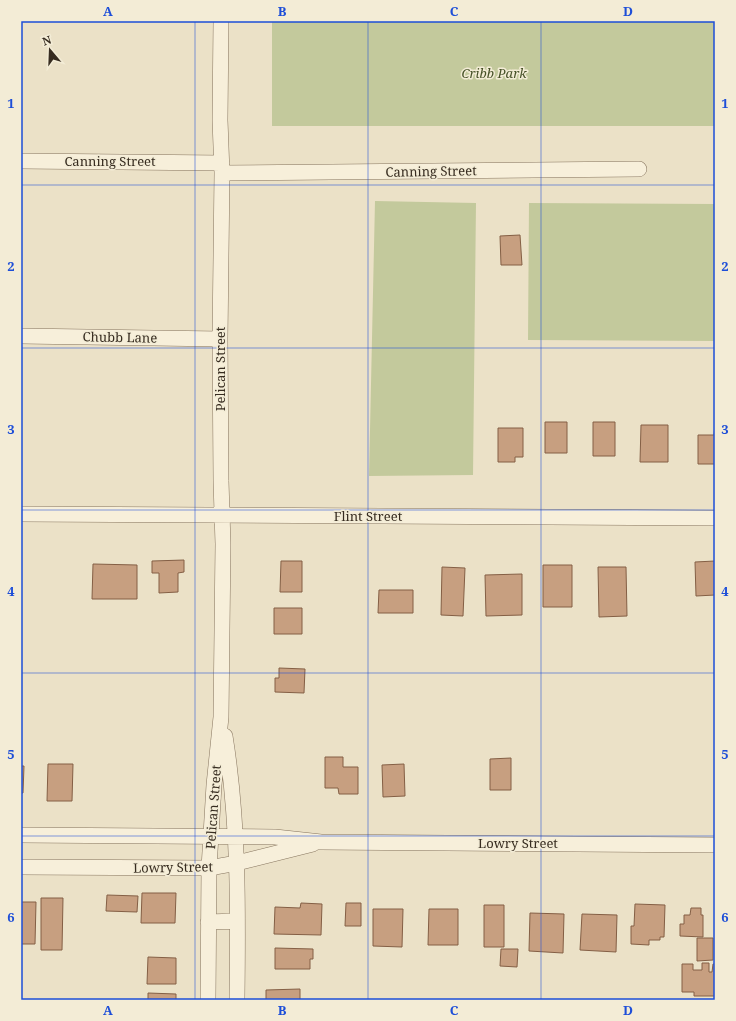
<svg xmlns="http://www.w3.org/2000/svg" width="736" height="1021" font-family="'Noto Serif',serif">
<rect width="100%" height="100%" fill="#ebe1c7"/>
<path fill="#c3c99c" d="M272 21H715V126H272Z
M375 201 476 203 473 475 369 476Z
M529 203 715 204V341L528 340Z"/>
<path fill="#c79f80" stroke="#845f45" d="M520 235 522 265H501L500 236Z
M545 422H567V453H545Z
M593 422H615V456H593Z
M641 425H668V462H640Z
M715 425V464H698V435H714Z
M498 428H523V457H515V462H498Z
M184 560V572L178 573V592L159 593V573H152V561Z
M281 561H302V592H280Z
M715 561V595L696 596 695 562Z
M93 564 137 565V599H92Z
M543 565H572V607H543Z
M442 567 465 568 463 616 441 615Z
M598 567H626L627 616 599 617Z
M522 574V615L486 616 485 575Z
M379 590H413V613H378Z
M274 608H302V634H274Z
M279 668 305 669 304 693 275 692V678H279Z
M325 757H343V767H358V794H339L338 788H325Z
M511 758V790H490V759Z
M48 764H73L72 801H47Z
M404 764 405 796 383 797 382 765Z
M21 766H24L23 793H21Z
M142 893H176L175 923H141Z
M107 895 138 896 137 912 106 911Z
M41 898H63L62 950H41Z
M21 902H36L35 944H21Z
M301 903 322 904 321 935 274 934 275 907 300 908Z
M346 903H361V926H345Z
M635 904 665 905 664 937H660V940H649V945L631 944V926H634Z
M484 905H504V947H484Z
M691 908H701V915H703V937L680 936V924H684V915H690Z
M373 909H403L402 947 373 946Z
M429 909H458V945H428Z
M530 913 564 914 563 953 529 951Z
M582 914 617 915 616 952 580 950Z
M697 938H713V960L697 961Z
M275 948 313 949V959H310V969H275Z
M501 949H518L517 967 500 966Z
M148 957 176 958V984H147Z
M702 963H709V972H712L713 964H715V996H694V992H682V964H693V970H702Z
M300 989V1000H266V990Z
M148 993 176 994V1000H148Z"/>
<g fill="none" stroke-linecap="round" stroke-linejoin="round">
<defs>
<path id="street" d="M21 161 222 163
M222 173 639 169
M21 336 220 339
M21 514 715 518
M225 736C239 823 238 912 237 1000
M21 835 275 837 321 842 715 845
M21 867 209 868 237 863 313 844
M208 922 237 921
M208 1000 209 868 214 785 221 717 223 544 221 481 220 339 222 173 220 120 221 21"/>
</defs>
<use href="#street" stroke="#86745e" stroke-width="16"/>
<use href="#street" stroke="#f7efda" stroke-width="15"/>
</g>
<path fill="none" stroke="#1d4ed8" stroke-width="1" stroke-opacity="0.55" d="M195 21V1000M368 21V1000M541 21V1000M21 185H715M21 348H715M21 510H715M21 673H715M21 836H715"/>
<g text-anchor="middle" stroke-width="3" stroke-linejoin="round" paint-order="stroke">
<g font-size="13" font-style="italic" fill="#475228" stroke="#f3ecd6">
<text x="494" y="78">Cribb Park</text>
</g>
<g font-size="13" fill="#372c20" stroke="#f3ecd6">
<text x="110" y="166">Canning Street</text>
<text transform="translate(431 171) rotate(-1)" y="5">Canning Street</text>
<text transform="translate(120 337) rotate(1)" y="5">Chubb Lane</text>
<text transform="translate(220 369) rotate(-90)" y="5">Pelican Street</text>
<text x="368" y="521">Flint Street</text>
<text transform="translate(213 807) rotate(-86)" y="5">Pelican Street</text>
<text x="518" y="848">Lowry Street</text>
<text transform="translate(173 867) rotate(-1)" y="5">Lowry Street</text>
</g>
</g>
<rect width="736" height="1021" fill="none" stroke="#f3ecd6" stroke-width="44"/>
<g transform="translate(50 50) rotate(341)" stroke="#f3ecd6" stroke-width="3" paint-order="stroke">
<path d="M0-3L7 15L0 10L-7 15Z" fill="#372c20"/>
<text y="-6" font-size="11" font-weight="bold" text-anchor="middle" fill="#372c20">N</text>
</g>
<rect x="22" y="22" width="692" height="977" fill="none" stroke="#1d4ed8" stroke-width="1.5"/>
<g font-size="13" text-anchor="middle" font-weight="bold" fill="#1d4ed8">
<text x="108" y="16">A</text>
<text x="282" y="16">B</text>
<text x="454" y="16">C</text>
<text x="628" y="16">D</text>
<text x="11" y="108">1</text>
<text x="725" y="108">1</text>
<text x="11" y="271">2</text>
<text x="725" y="271">2</text>
<text x="11" y="434">3</text>
<text x="725" y="434">3</text>
<text x="11" y="596">4</text>
<text x="725" y="596">4</text>
<text x="11" y="759">5</text>
<text x="725" y="759">5</text>
<text x="11" y="922">6</text>
<text x="725" y="922">6</text>
<text x="108" y="1015">A</text>
<text x="282" y="1015">B</text>
<text x="454" y="1015">C</text>
<text x="628" y="1015">D</text>
</g>
</svg>
